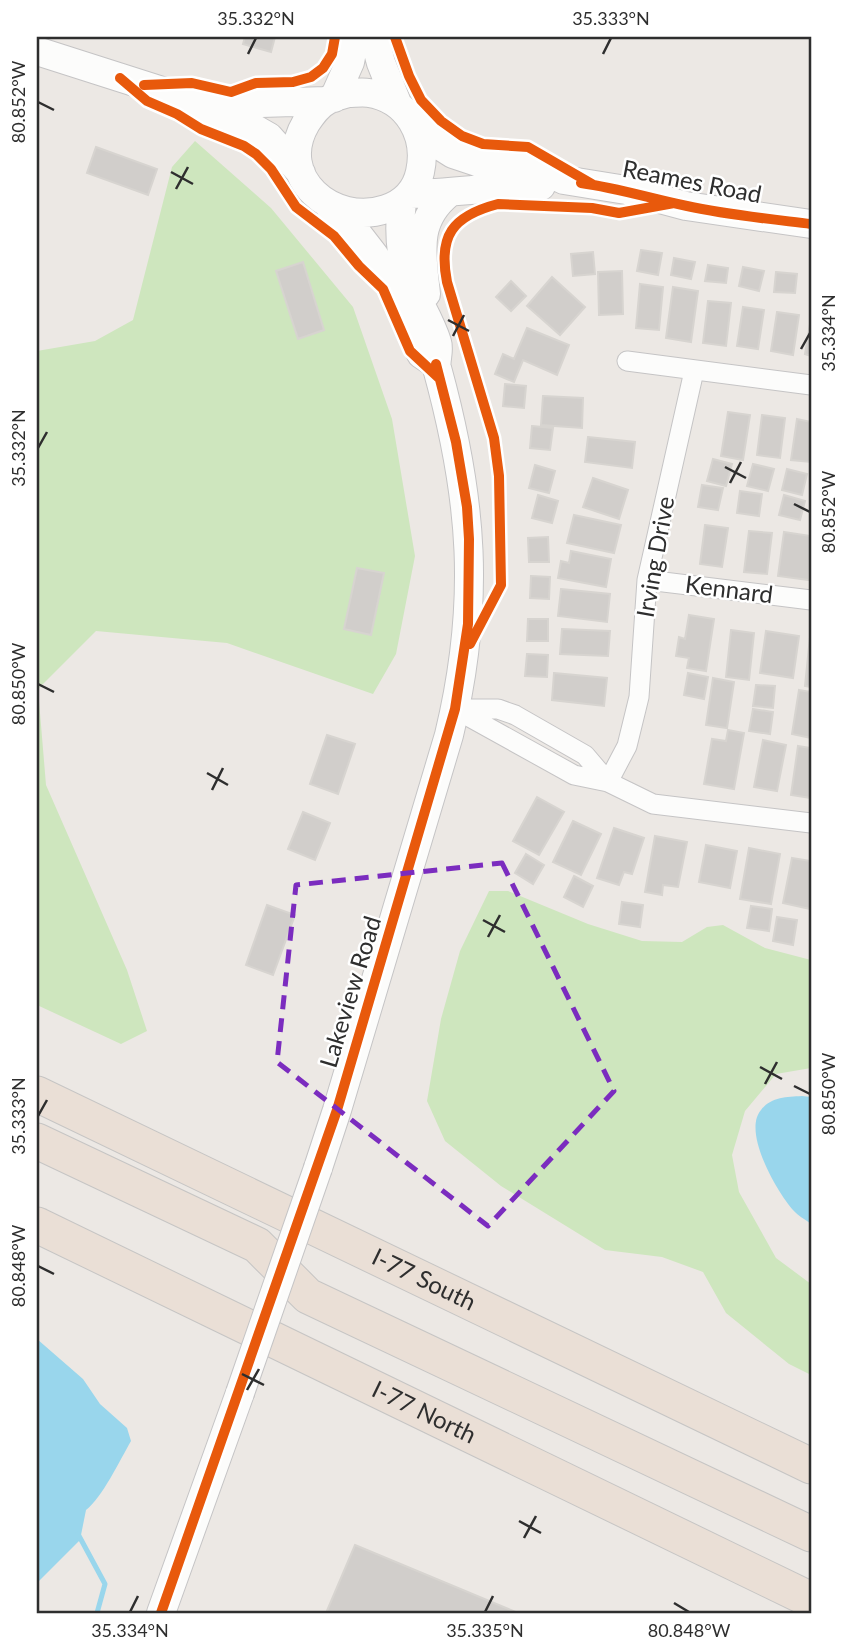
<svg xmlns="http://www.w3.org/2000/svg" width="848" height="1650" font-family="Lato,sans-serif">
<rect width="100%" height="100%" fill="#ece8e4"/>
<path fill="#cee6be" d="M195 141 271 208 353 307 392 419 415 556 396 654 373 694 227 643 96 631 38 689 46 785 127 970 147 1031 121 1044 37 1005V351L95 341 133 320 172 167Z
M489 891H508L588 924 642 941 682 942 707 927 723 925 765 948 811 960V1068L776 1074 745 1111 732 1155 739 1192 776 1258 811 1284V1375L789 1364 726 1313 703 1272 662 1257 605 1250 501 1186 445 1141 427 1101 441 1019 460 951Z"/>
<path fill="#99d6ec" d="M802 1096 811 1097V1224C805 1219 798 1216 793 1210 777 1192 742 1132 761 1110 771 1097 786 1097 802 1096Z
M37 1339 83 1379 100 1404 127 1428 131 1441C120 1460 102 1498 86 1510L80 1540 37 1583Z"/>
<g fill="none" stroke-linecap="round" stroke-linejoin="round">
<path stroke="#99d6ec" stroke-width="5" d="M78 1534 105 1584 97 1613"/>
</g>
<path fill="#d1cecb" stroke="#d7d4d0" stroke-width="2" d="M245 37H275L271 52 243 44Z
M96 147 157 169 148 195 87 173Z
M641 250 662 253 658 275 637 271Z
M593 252 595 274 573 276 571 254Z
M674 258 695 262 691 279 671 275Z
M303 262 324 330 298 339 276 271Z
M708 265 728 268 726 283 705 281Z
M743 267 764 271 759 291 739 286Z
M622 271 623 314 599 315 598 272Z
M776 272 797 274 795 293 774 292Z
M552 277 585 307 560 335 527 306Z
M511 281 526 296 511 311 496 297Z
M640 284 663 287 659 330 636 328Z
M673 287 698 291 691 342 666 338Z
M708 301 731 303 726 346 703 343Z
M743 307 764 310 758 349 737 346Z
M777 312 799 315 793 355 771 351Z
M811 318V356L805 354Z
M527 328 569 345 557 375 523 360 514 382 495 374 503 354 514 359Z
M505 384 526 386 524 408 503 406Z
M543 396 583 398 582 428 541 425Z
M728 412 750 415 743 460 721 456Z
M762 415 785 418 780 458 757 455Z
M797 419 811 422V462L791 460Z
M532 426 553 428 550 450 530 448Z
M588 437 635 442 632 468 585 462Z
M713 459 732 464 726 486 707 481Z
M753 464 774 469 768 491 747 486Z
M535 465 555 471 549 493 529 488Z
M787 469 807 474 802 495 782 490Z
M593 478 628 490 619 519 583 507Z
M702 485 723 488 718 510 698 507Z
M740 491 762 494 759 516 737 513Z
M538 495 558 501 552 523 532 518Z
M784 495 805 501 800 520 779 515Z
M574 515 621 525 614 553 567 543Z
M705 525 728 528 722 567 700 564Z
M749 531 772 533 767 574 744 572Z
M784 532 811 536 809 580 778 576Z
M548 537 549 562H529L528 538Z
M571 551 611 559 606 587 558 578 561 561 569 563Z
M357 568 384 573 371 635 344 629Z
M531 576 550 577 549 599 530 598Z
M561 589 610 594 607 622 558 616Z
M689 615 714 619 706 671 687 668 689 658 676 656 679 637 685 639Z
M528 619H548V641H527Z
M562 629 610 631 608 656 560 654Z
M731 630 754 633 749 680 726 677Z
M766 631 799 636 793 678 760 673Z
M810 637H811V687L805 686Z
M527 654 548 655 547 677 525 676Z
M554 673 607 678 604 706 552 700Z
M688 673 708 677 704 699 684 695Z
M713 678 734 682 727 728 706 725Z
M756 685 775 686 773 708 753 706Z
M799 690 811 692V738L792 734Z
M753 709 773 712 770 734 749 731Z
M728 730 744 733 734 789 704 784 712 739 726 741Z
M327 735 355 744 338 794 310 784Z
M763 740 786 745 777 791 754 787Z
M798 746 811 748V798L791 795Z
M537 797 564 812 539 855 513 841Z
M303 812 330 823 315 860 288 849Z
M573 821 601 834 581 875 553 862Z
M614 828 644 838 632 874 624 872 619 885 597 878Z
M655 836 687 842 678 887 663 885 662 895 645 892Z
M706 845 737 851 730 888 699 882Z
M749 848 780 854 771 904 740 899Z
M526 854 544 865 533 884 515 873Z
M792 858 811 861 810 909 783 903Z
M574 876 593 886 583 907 564 897Z
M622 902 643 905 640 927 619 924Z
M267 905 295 915 273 975 246 965Z
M751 906 772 909 769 931 747 928Z
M777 917 797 920 793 945 773 941Z
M355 1545 518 1613H326Z"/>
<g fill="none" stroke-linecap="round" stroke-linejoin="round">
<defs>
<path id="street" d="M627 361 811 385
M647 580 811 600
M455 709 574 775 608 782 653 804 811 823
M455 709H498L515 715 585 755 608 782
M608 782 627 746 639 697 647 580 694 371"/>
<path id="secondary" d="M374 37 381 63 397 103
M37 51 178 96 202 111 255 129 269 137 301 173
M348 93C355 93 363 92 369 93 408 99 428 136 420 172 416 191 404 203 386 209 333 227 274 177 306 123 312 114 318 105 328 100 334 97 342 95 348 93Z
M198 96 261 103 326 101
M334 98 350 62 355 37
M414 123 434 142 453 154 483 164 541 169 564 180 626 190 686 206 811 224
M411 194C454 193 497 186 541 186
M330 207 350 224 374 255 393 290 421 354 436 364
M426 294C422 254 414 221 449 193
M318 1168 337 1110 449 735C481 602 473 499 437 368 435 360 440 351 437 342 430 319 415 298 407 275 399 250 399 226 402 201
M161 1613 240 1393"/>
<g id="highway">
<path id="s1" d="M37 1094 811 1466"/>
<path d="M37 1141 257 1245 308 1296 811 1534"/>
<path id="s2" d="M37 1225 811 1600"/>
</g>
</defs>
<use href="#street" stroke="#c5c4c5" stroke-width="21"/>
<use href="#secondary" stroke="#c5c4c5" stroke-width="30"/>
<use href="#highway" stroke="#c6c5c4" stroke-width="37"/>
<use href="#street" stroke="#fcfcfb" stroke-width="19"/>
<use href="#secondary" stroke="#fcfcfb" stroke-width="28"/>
<use href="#highway" stroke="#eadfd6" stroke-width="35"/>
<defs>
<path id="secondary-bridge" d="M240 1393 318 1168"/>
</defs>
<use href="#secondary-bridge" stroke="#c5c4c5" stroke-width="30" stroke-linecap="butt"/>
<use href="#secondary-bridge" stroke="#fcfcfb" stroke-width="28"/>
<defs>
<path id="cycleway" d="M395 37 409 76 421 100 441 121 462 136 483 144 528 147 592 184
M120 78 147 101 177 114 201 129 244 146 256 154 271 169 296 207 334 236 359 266 383 289 410 351 439 378
M144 85 192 83 231 92 256 83 293 82 311 77 323 68 332 54 335 37
M581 183C618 188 652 199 687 206 728 215 770 219 811 224
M470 644 501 585 499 476 494 438 447 282C438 236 452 216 498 204L592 208 619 213 674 203
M161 1613 337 1110 455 709 468 624 469 539 467 507 456 442 436 364"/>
</defs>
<use href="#cycleway" stroke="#fff" stroke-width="15"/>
<use href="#cycleway" stroke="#e8590c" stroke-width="10"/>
</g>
<path fill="none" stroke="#7b2cbf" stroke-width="5" stroke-dasharray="14 9" stroke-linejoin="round" d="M502 863 614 1091 488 1226 277 1062 296 885Z"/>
<path fill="none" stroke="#2e2e2e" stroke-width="2.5" d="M248 54 256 38M603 54 611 38M38 102 54 110M171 172 193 184M176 189 188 167M448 320 469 331M453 336 464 315M801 349 810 333M38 448 47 432M725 467 746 478M730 483 741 462M794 504 810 512M38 684 54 692M207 773 228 785M212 790 223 768M483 920 505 932M488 937 500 915M760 1067 782 1079M765 1084 777 1062M794 1086 810 1094M38 1116 47 1100M38 1266 54 1274M242 1374 264 1385M247 1390 259 1369M519 1521 541 1533M524 1538 536 1516M674 1603 689 1612M130 1612 138 1596M485 1612 493 1596"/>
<g text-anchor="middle" stroke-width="5" stroke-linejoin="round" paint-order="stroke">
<g font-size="24" fill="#2e2e2e" stroke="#fff">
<text transform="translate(692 182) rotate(11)" y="8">Reames Road</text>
<text transform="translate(656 557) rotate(-80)" y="8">Irving Drive</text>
<text transform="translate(729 590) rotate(7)" y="8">Kennard</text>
<text transform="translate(351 992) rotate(-73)" y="8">Lakeview Road</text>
<text dy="8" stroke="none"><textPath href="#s1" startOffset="429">I-77 South</textPath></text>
<text dy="8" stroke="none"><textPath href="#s2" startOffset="430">I-77 North</textPath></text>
</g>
</g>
<rect width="848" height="1650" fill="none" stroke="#ffffff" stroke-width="77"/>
<rect x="38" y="38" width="772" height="1574" fill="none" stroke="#2e2e2e" stroke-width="2.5"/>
<g font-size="18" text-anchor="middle" fill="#2e2e2e">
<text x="256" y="25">35.332°N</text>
<text x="611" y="25">35.333°N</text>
<text transform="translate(19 102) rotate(-90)" y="6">80.852°W</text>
<text transform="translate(829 333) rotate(-90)" y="6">35.334°N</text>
<text transform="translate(19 448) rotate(-90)" y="6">35.332°N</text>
<text transform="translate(829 512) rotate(-90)" y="6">80.852°W</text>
<text transform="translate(19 684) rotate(-90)" y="6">80.850°W</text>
<text transform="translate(829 1094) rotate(-90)" y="6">80.850°W</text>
<text transform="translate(19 1116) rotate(-90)" y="6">35.333°N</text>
<text transform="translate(19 1266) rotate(-90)" y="6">80.848°W</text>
<text x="130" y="1637">35.334°N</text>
<text x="485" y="1637">35.335°N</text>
<text x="689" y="1637">80.848°W</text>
</g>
</svg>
